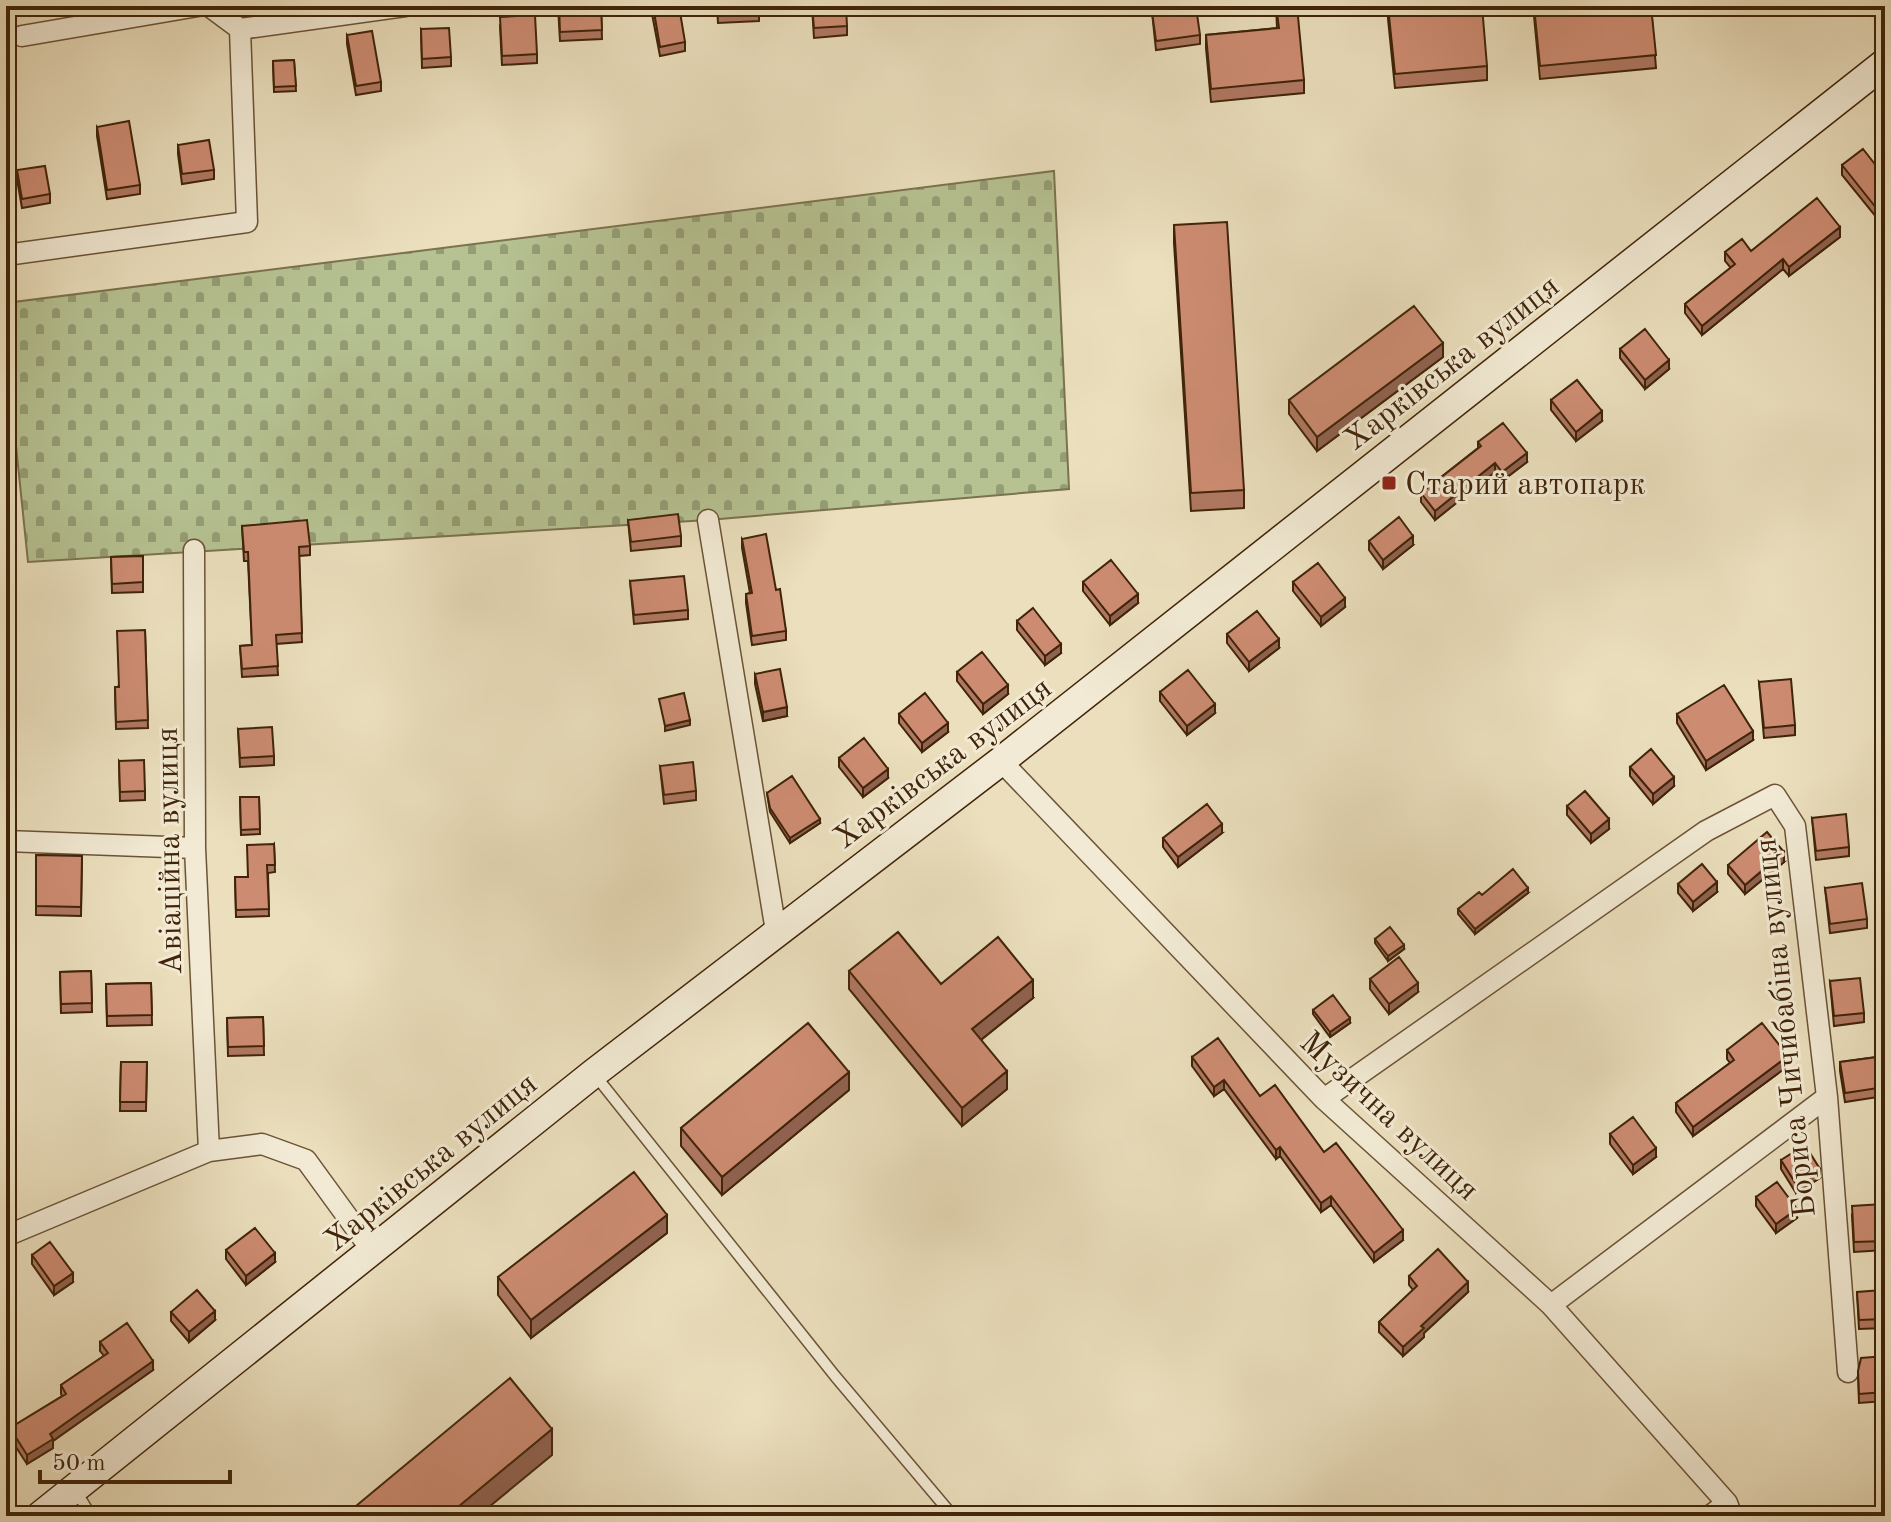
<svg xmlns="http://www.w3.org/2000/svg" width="1891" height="1522" font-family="'Old Standard TT',serif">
<defs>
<pattern id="cemetery-stones" width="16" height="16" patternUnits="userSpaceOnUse" patternTransform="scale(2)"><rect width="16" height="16" fill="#b6c292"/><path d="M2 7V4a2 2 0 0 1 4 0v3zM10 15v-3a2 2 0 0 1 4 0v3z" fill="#959d75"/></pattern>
</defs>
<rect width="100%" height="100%" fill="#ebdfbd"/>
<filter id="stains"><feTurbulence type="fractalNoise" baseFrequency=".0025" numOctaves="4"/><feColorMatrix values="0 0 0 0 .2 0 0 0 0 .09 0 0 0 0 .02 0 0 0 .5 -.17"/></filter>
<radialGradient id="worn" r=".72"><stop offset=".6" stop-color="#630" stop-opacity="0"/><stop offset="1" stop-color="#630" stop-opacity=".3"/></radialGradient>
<path fill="url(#cemetery-stones)" stroke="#7b734e" stroke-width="2" d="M1054 171 1069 489 708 520 28 562 6 349V303Z"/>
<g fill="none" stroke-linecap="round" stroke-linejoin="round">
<defs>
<path id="lane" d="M595 1075 835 1376 953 1516
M76 1491 91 1516"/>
<path id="street" d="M209 6 240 29
M22 36 198 6
M6 255 247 222 240 29 405 6
M708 520 776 931
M194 550 195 848 209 1151
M1001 761 1324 1099 1551 1305 1727 1503 1732 1516
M6 841 195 848
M1324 1099 1706 831 1775 795 1795 826 1827 1097 1848 1372
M6 1236 209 1151 262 1144 306 1160 373 1252
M1551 1305 1827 1097
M1710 1516 1727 1503"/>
<path id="secondary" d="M40 1516 594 1073 1001 761 1885 63"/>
</defs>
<use href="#lane" stroke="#6b5336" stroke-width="13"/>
<use href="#street" stroke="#6b5336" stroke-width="23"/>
<use href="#secondary" stroke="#402409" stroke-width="31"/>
<use href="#lane" stroke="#f2ead4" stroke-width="10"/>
<use href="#street" stroke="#f2ead4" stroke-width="20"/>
<use href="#secondary" stroke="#f2ead4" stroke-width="28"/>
</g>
<path fill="#b07862" stroke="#402409" stroke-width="2" d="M15 6H50V11L15 13Z
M558 6H601L602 39 560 41Z
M652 6 685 42V51L660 56 652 14Z
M717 6H759V21L718 23Z
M812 6 847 26V35L814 38Z
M1276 6 1304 80V93L1211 102 1206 48V35L1277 28Z
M1388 6 1487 66V80L1395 88 1388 19Z
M1533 6H1651L1656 68 1540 79Z
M1152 12 1200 35V44L1156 50Z
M500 26 537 54V63L502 65Z
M421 29 451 57V66L422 68Z
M347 35 381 82V91L356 95 347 44Z
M294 60 296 91 274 92 273 61Z
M97 127 140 185V194L107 199 97 136Z
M178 145 214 170V179L182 184 178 154Z
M1842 165 1885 177V228L1842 175Z
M17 170 50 194V203L22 208 17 179Z
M1174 225 1244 490V508L1191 511 1174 243Z
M1840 237 1789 276 1783 269 1702 335 1685 313V304L1731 268 1725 261V252L1751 251Z
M1620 349 1669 369 1645 389 1620 358Z
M1443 357 1317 451 1289 414V400Z
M1551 400 1602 421 1576 441 1551 410Z
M1478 442 1527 462 1502 481 1495 472 1435 520 1421 502V493L1478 448Z
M628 520 681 536V546L631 551Z
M242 526 310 546V555L299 556 302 642 276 644 278 675 242 677 240 646 252 645 248 561H244Z
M742 539 776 590 786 631V640L752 645 746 603V594L750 593 742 548Z
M1369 541 1413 545 1383 569 1369 550Z
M143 556V592L112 593 111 557Z
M630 581 688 610V619L634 624Z
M1083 582 1138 603 1110 625 1083 591Z
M1293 582 1345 607 1321 626 1293 591Z
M1017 621 1061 653 1045 665 1017 630Z
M145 630 148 728 116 729 115 687H118Z
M1227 634 1279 648 1249 671 1227 643Z
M957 672 1008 694 983 714 957 681Z
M755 674 787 716 763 721 755 684Z
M1759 682 1795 725V735L1764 738Z
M1160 692 1215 713 1187 735 1160 701Z
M899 714 948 732 922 752 899 723Z
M1677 714 1753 740 1706 770 1677 723Z
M238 729 274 756V765L240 767Z
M839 758 888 778 863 797 839 767Z
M119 761 145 791V800L120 801Z
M660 766 696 791V800L664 804Z
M1630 767 1674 786 1653 804 1630 776Z
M767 793 820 823 790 843 770 812Z
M240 797H259L260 834 241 835Z
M1567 806 1609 829 1591 843 1567 815Z
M1812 818 1849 847V856L1816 860Z
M1222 833 1178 867 1163 847V838Z
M274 844 275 872 268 873 269 916 236 917 235 877H248Z
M36 855 82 856 81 916 36 915Z
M1784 862 1745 894 1728 874V865Z
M1678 884 1717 892 1693 911 1678 893Z
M1825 888 1867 919V928L1830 933Z
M1528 893 1475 934 1458 914V909L1482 895Z
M1375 939 1404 949 1388 961 1375 943Z
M91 971 92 1012 61 1013 60 972Z
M849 971 1033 998 981 1040 1007 1089 962 1126 849 989Z
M1370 979 1418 992 1389 1014 1370 989Z
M1830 981 1864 1013V1022L1834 1026Z
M151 983 152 1025 107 1026 106 984Z
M1313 1010 1350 1023 1330 1037 1313 1014Z
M263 1017 264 1055 228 1056 227 1018Z
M1727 1050 1788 1066 1693 1136 1676 1112V1103L1730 1063 1727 1059Z
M1885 1056V1096L1845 1102 1840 1071V1062Z
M1192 1057 1260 1096 1324 1152 1403 1240 1374 1262 1331 1205 1321 1212 1280 1156 1276 1159 1224 1089 1214 1096 1192 1066Z
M121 1062H147L146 1111H120Z
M849 1090 722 1195 681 1146V1128Z
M1610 1134 1656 1157 1633 1174 1610 1144Z
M1781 1160 1820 1178 1796 1193 1781 1169Z
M1756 1197 1797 1218 1776 1233 1756 1206Z
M1852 1215 1885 1240V1250L1854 1252Z
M667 1233 531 1338 498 1295V1277Z
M226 1250 275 1262 246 1285 226 1259Z
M32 1255 73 1282 54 1295 32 1264Z
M1409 1276 1468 1292 1424 1333V1337L1403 1356 1379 1332V1322L1413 1290 1409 1285Z
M1857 1292 1885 1295V1328L1859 1329Z
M171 1312 215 1320 189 1342 171 1321Z
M100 1342 153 1370 53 1441V1448L27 1464 10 1438V1428L62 1396 61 1394V1385L104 1356 100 1351Z
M1885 1356V1401L1859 1403 1858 1371Z"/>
<path fill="#906250" stroke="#402409" stroke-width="2" d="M1840 227V237L1789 276V267Z
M1783 259V269L1702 335V326Z
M1443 343V357L1317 451V437Z
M1669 360V369L1645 389V380Z
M1602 411V421L1576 441V432Z
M1527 453V462L1502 481V472Z
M1495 463V472L1435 520V511Z
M1413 536V545L1383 569V560Z
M1138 594V603L1110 625V616Z
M1345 598V607L1321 626V617Z
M1279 639V648L1249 671V662Z
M1061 644V653L1045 665V656Z
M1008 685V694L983 714V704Z
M1215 704V713L1187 735V726Z
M787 707V716L763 721V712Z
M690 720V725L665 731V726Z
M948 723V732L922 752V743Z
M1753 731V740L1706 770V761Z
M888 769V778L863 797V788Z
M1674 777V786L1653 804V794Z
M820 819V823L790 843V838Z
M1609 819V829L1591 843V834Z
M1222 824V833L1178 867V857Z
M1784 852V862L1745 894V885Z
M1717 882V892L1693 911V902Z
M1528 888V893L1475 934V929Z
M1404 945V949L1388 961V956Z
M1033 980V998L972 1047V1029Z
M1418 983V992L1389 1014V1004Z
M1350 1018V1023L1330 1037V1032Z
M1788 1056V1066L1693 1136V1127Z
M1007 1071V1089L962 1126V1108Z
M849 1072V1090L722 1195V1177Z
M1224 1080V1089L1214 1096V1087Z
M1280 1147V1156L1276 1159V1150Z
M1656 1148V1157L1633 1174V1165Z
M1820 1169V1178L1796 1193V1184Z
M1331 1196V1205L1321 1212V1203Z
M1797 1209V1218L1776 1233V1224Z
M667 1215V1233L531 1338V1320Z
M1403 1230V1240L1374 1262V1253Z
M275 1253V1262L246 1285V1276Z
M73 1273V1282L54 1295V1286Z
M1468 1282V1292L1424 1333V1337L1403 1356V1347L1421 1326Z
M215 1311V1320L189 1342V1332Z
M153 1361V1370L53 1441V1448L27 1464V1455L50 1434Z
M552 1429V1455L478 1516H447Z"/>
<path fill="#cd8c72" stroke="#402409" stroke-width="2" d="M559 6H601L602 30 560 32Z
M653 6H679L685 42 660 47Z
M718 6H759V12L718 14Z
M812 6H846L847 26 814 28Z
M1276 6H1297L1304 80 1211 89 1206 35 1279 28Z
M1388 6H1482L1487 66 1395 74Z
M1534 6H1651L1656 55 1540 66Z
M1196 7 1200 35 1156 41 1152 12Z
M535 15 537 54 502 56 500 17Z
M449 28 451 57 422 59 421 29Z
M372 31 381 82 356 86 347 35Z
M294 60 296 86 274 87 273 61Z
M129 121 140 185 107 190 97 127Z
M209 140 214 170 182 174 178 145Z
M1863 149 1885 177V219L1842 165Z
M45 166 50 194 22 199 17 170Z
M1817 198 1840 227 1789 267 1783 259 1702 326 1685 304 1735 264 1725 252 1742 239 1751 251Z
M1227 222 1244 490 1191 493 1174 225Z
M1414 306 1443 343 1317 437 1289 400Z
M1645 329 1669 360 1645 380 1620 349Z
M1577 380 1602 411 1576 432 1551 400Z
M1503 423 1527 453 1502 472 1495 463 1435 511 1421 493 1481 446 1478 442Z
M678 514 681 536 631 542 628 520Z
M1399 517 1413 536 1383 560 1369 541Z
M307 520 310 546 299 547 302 633 276 635 278 666 242 669 240 646 252 645 248 552H244L242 526Z
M766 534 776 590 780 589 786 631 752 636 746 594 752 593 742 539Z
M143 556V582L112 584 111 557Z
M1111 560 1138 594 1110 616 1083 582Z
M1318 563 1345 598 1321 617 1293 582Z
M684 576 688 610 634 615 630 581Z
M1033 608 1061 644 1045 656 1017 621Z
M1257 611 1279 639 1249 662 1227 634Z
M145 630 148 720 116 722 115 687H119L117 631Z
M982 652 1008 685 983 704 957 672Z
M780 669 787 707 763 712 755 674Z
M1188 670 1215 704 1187 726 1160 692Z
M1791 679 1795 725 1764 728 1759 682Z
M1724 685 1753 731 1706 761 1677 714Z
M684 693 690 720 665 726 659 699Z
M925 693 948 723 922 743 899 714Z
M272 727 274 756 240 758 238 729Z
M864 738 888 769 863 788 839 758Z
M1651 749 1674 777 1653 794 1630 767Z
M144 760 145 791 120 792 119 761Z
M693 762 696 791 664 795 660 766Z
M792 776 820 819 790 838 770 808 767 793Z
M1585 791 1609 819 1591 834 1567 806Z
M240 797H259L260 829 241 830Z
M1207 804 1222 824 1178 857 1163 838Z
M1846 814 1849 847 1816 851 1812 818Z
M1767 832 1784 852 1745 885 1728 865Z
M274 844 275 865H267L269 909 236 910 235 877H248L247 845Z
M36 855 82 856 81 907 36 906Z
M1702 864 1717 882 1693 902 1678 884Z
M1513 869 1528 888 1475 929 1458 909 1479 892 1482 895Z
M1862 883 1867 919 1830 924 1825 888Z
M1390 927 1404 945 1388 956 1375 939Z
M898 932 941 984 998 937 1033 980 972 1029 1007 1071 962 1108 849 971Z
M1399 957 1418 983 1389 1004 1370 979Z
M91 971 92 1003 61 1004 60 972Z
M1860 978 1864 1013 1834 1016 1830 981Z
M151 983 152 1015 107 1016 106 984Z
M1333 995 1350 1018 1330 1032 1313 1010Z
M263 1017 264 1046 228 1047 227 1018Z
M808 1023 849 1072 722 1177 681 1128Z
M1762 1023 1788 1056 1693 1127 1676 1103 1734 1060 1727 1050Z
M1218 1038 1260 1096 1275 1085 1324 1152 1336 1143 1403 1230 1374 1253 1331 1196 1321 1203 1280 1147 1276 1150 1224 1080 1214 1087 1192 1057Z
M1885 1056V1087L1845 1093 1840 1062Z
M121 1062H147L146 1102H120Z
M1633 1117 1656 1148 1633 1165 1610 1134Z
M1805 1145 1820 1169 1796 1184 1781 1160Z
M634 1172 667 1215 531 1320 498 1277Z
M1777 1182 1797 1209 1776 1224 1756 1197Z
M1883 1204 1885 1241 1854 1242 1852 1206Z
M255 1228 275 1253 246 1276 226 1250Z
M50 1242 73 1273 54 1286 32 1255Z
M1438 1249 1468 1282 1421 1326 1424 1328 1403 1347 1379 1322 1417 1286 1409 1276Z
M197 1290 215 1311 189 1332 171 1312Z
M1882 1290 1883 1296 1885 1295V1319L1859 1320 1857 1292Z
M127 1323 153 1361 50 1434 53 1439 27 1455 10 1428 66 1394 61 1385 108 1353 100 1342Z
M1885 1356V1392L1859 1394 1858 1371 1861 1358Z
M510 1378 552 1429 447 1516H344Z"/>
<rect fill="#8f2418" stroke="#f2ead4" stroke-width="3" x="1381" y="475" width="16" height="16" rx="4"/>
<g text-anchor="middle" stroke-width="6" stroke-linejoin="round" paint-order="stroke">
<g font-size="32" fill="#402409" stroke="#f2ead4">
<text transform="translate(1451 362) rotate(-38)" y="11">Харківська вулиця</text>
<text transform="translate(942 762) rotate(-37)" y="11">Харківська вулиця</text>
<text transform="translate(168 851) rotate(-91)" y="11">Авіаційна вулиця</text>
<text transform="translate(1784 1028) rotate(-96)" y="11">Бориса Чичибабіна вулиця</text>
<text transform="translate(1390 1115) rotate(43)" y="11">Музична вулиця</text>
<text transform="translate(430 1161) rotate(-39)" y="11">Харківська вулиця</text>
</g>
<g font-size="32" fill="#402409" stroke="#f2ead4" text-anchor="start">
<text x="1405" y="494">Старий автопарк</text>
</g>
</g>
<rect width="1891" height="1522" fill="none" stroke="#ebdfbd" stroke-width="32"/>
<rect x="8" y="8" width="1875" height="1506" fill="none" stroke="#402409" stroke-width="4"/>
<rect x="16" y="16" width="1859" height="1490" fill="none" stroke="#402409" stroke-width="2"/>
<path d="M40 1470v12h190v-12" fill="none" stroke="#402409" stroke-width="4"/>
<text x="52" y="1470" font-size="24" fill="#402409" stroke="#f2ead4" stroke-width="6" paint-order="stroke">50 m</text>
<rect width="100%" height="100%" filter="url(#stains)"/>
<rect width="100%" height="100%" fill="url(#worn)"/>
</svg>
